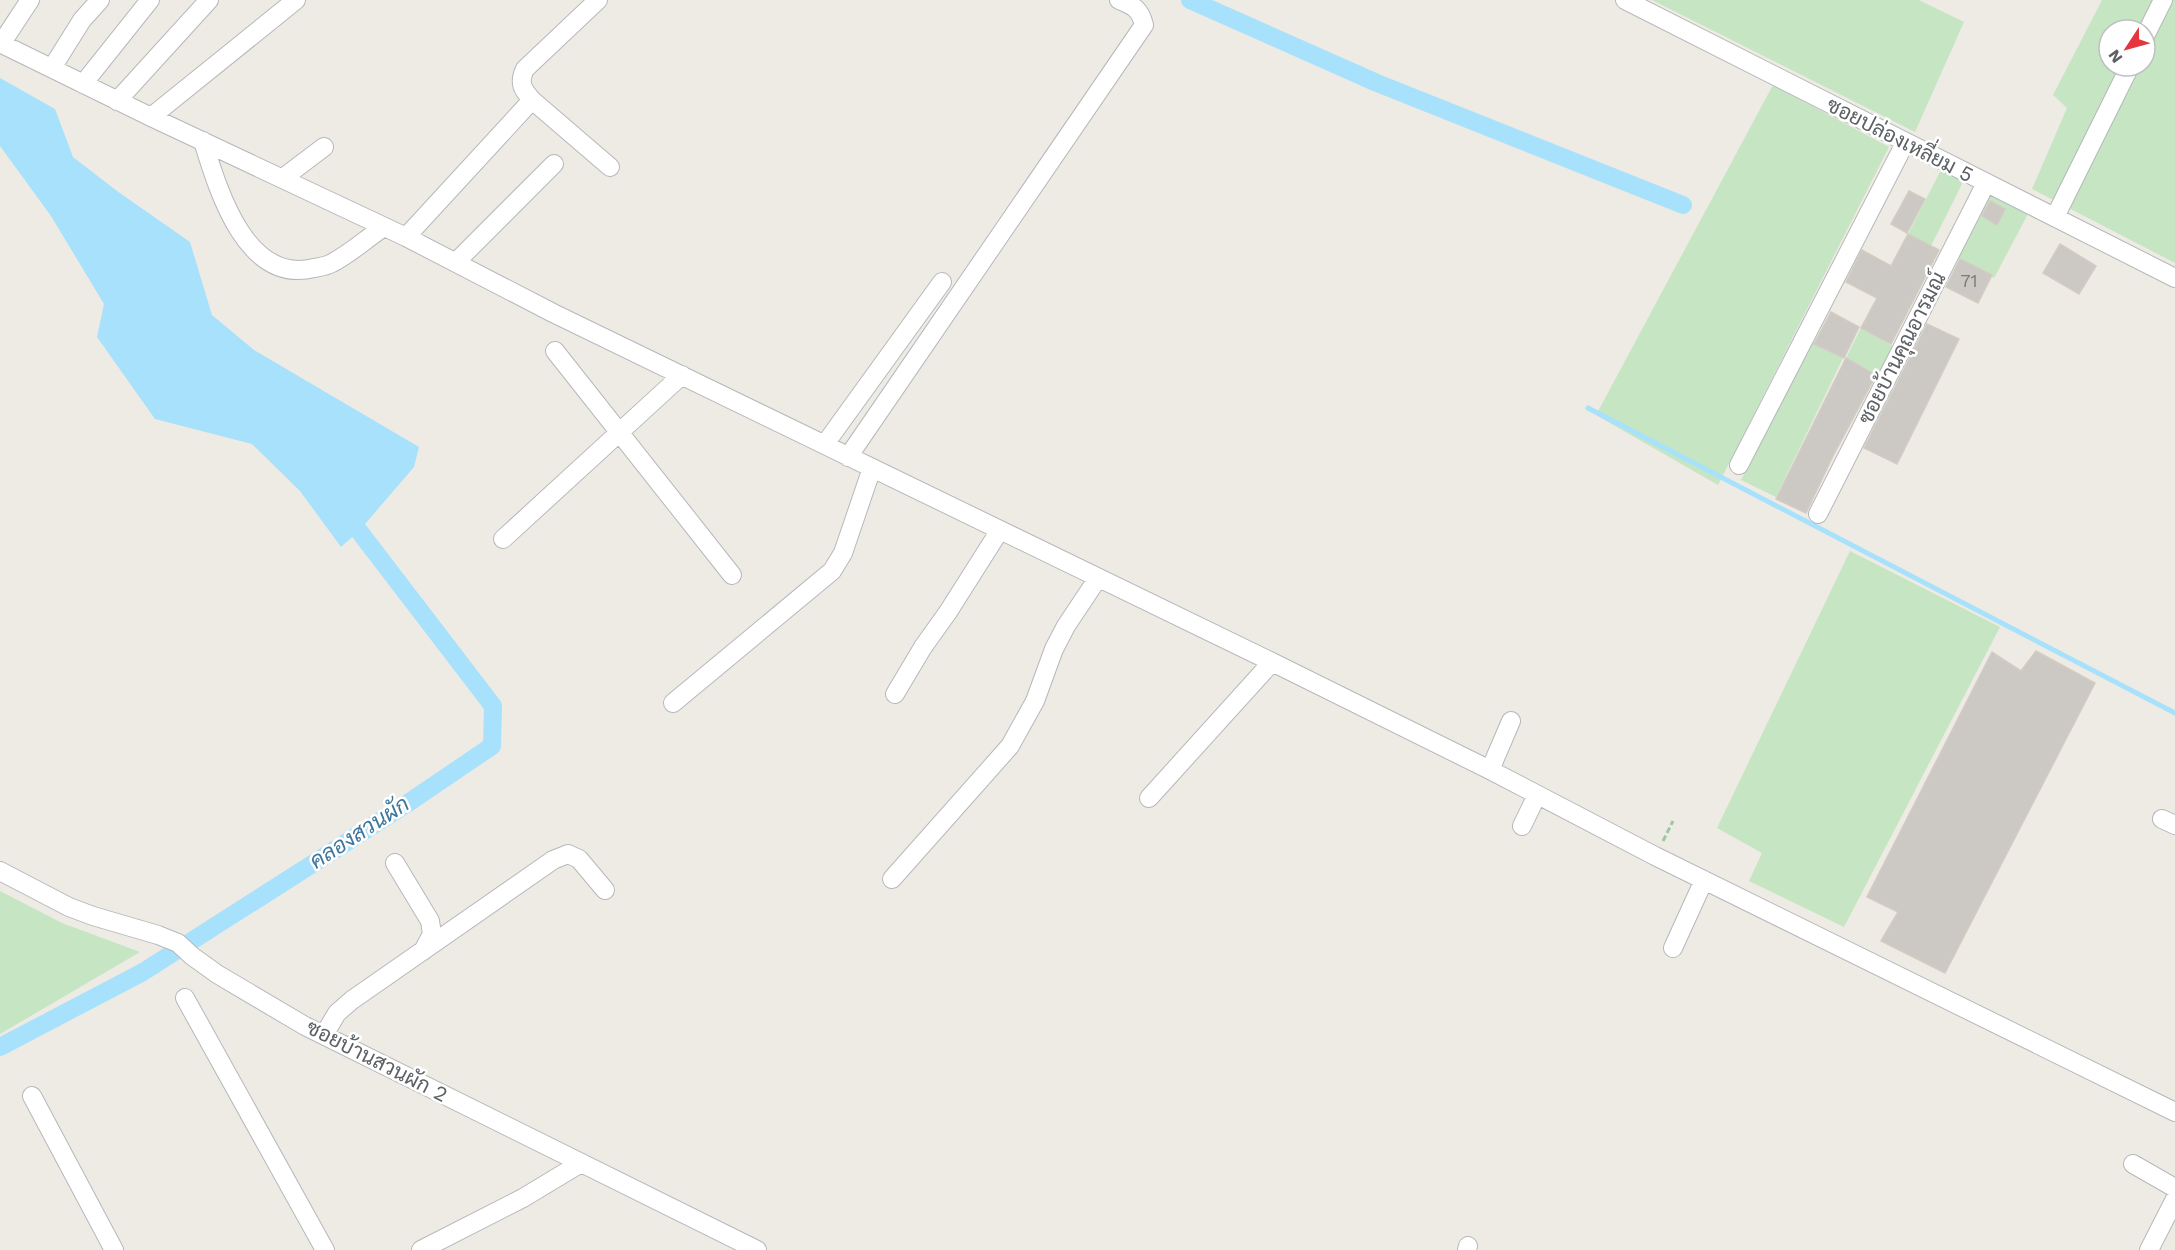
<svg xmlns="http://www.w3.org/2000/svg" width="2175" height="1250" font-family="'Work Sans',Sarabun,sans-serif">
<rect width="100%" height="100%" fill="#eeebe4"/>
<path fill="#c6e5c2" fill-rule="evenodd" d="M1652 0H1919L1964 22 1915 132Z
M2102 0H2175V263L2032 189 2067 108 2053 95ZM2109 30H2145V66H2109Z
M1773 85 1889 147 1718 485 1596 415Z
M1941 170 1964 180 1931 246 1908 234Z
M1987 194 2028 214 1994 278 1956 256Z
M1861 328 1894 347 1879 376 1846 358Z
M1811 341 1843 358 1776 497 1741 480Z
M1850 551 2000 627 1844 927 1749 881 1762 853 1717 828Z
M0 891 62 923 140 952 0 1034Z"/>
<path fill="#a7e1fc" d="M0 78 55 109 73 157 117 191 190 242 212 315 254 350 419 447 414 467 359 531 341 547 300 491 252 444 155 419 97 337 104 304 51 216 0 146Z"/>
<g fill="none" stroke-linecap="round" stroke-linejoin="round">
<path stroke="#a7e1fc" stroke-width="5" d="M1588 408 2175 713"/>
<path stroke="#a7e1fc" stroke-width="18" d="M1190 0 1377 83 1683 205
M0 1047 143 972 408 803 492 746 493 706 359 531"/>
</g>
<path fill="#ccc8c4" stroke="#d3ccc3" stroke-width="1.5" d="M1909 191 1925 199 1907 233 1891 224Z
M1990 201 2005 209 1997 225 1982 216Z
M1908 234 1939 250 1891 344 1861 328 1877 298 1846 282 1862 250 1891 266Z
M2060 244 2096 266 2079 294 2043 273Z
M1960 259 1992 275 1978 303 1946 287Z
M1831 312 1859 327 1844 358 1814 344Z
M1927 324 1959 339 1897 464 1864 448Z
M1846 358 1876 375 1832 458 1806 513 1776 499Z
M2036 651 2095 683 1945 973 1881 941 1898 912 1867 897 1992 652 2021 671Z"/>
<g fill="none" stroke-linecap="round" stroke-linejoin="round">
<defs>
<path id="minor" d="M1625 0 2175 278
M2145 36 2163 0
M0 43 151 117 406 237 553 313 1272 662 1490 770 1655 856 2175 1112
M1 44 30 0
M52 68 82 20 100 0
M83 84 150 0
M532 100C523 90 518 83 525 69L598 0
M117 101 209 0
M151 117 296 0
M203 141C218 190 246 285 314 268 320 267 327 266 332 263 350 254 367 238 384 227
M283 178 324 147
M2055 217 2130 66
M406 237 532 100 610 167
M456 262 554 164
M555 351 732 575
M825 444 942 282
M848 457 1144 25C1140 9 1134 6 1119 0
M1739 465 1905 143
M1818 514 1986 183
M503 539 682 375
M895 694 923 647 948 612 1000 530
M673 703 832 571 843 553 872 468
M1490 770 1511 721
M1149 798 1272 662
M2162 819 2175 825
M1522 826 1537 795
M395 863 430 921 432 934 423 951
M0 871 69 907 93 916 158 935 178 943 192 956 217 974 305 1026 757 1250
M892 879 1010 746 1035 701 1054 649 1066 626 1098 578
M1673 948 1704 880
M185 998 325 1250
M324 1035 337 1013 352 1000 553 860 568 854 579 859 605 890
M32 1096 114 1250
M2133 1164 2175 1188
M421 1250 523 1198 581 1163
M1467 1250 1468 1246
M2149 1250 2175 1199"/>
</defs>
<use href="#minor" stroke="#b5b8bb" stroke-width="20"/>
<path stroke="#9cc8a3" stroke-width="3" stroke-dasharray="6 3" stroke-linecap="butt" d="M1663 841 1673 821"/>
<use href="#minor" stroke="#fff" stroke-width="18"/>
</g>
<g text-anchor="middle" stroke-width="5" stroke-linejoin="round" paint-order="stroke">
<g font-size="18" fill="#787b7c">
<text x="1969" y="287">71</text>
</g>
<g font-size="21" fill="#5c6164" stroke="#fff">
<text transform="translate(1900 140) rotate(27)" y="7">ซอยปล่องเหลี่ยม 5</text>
<text transform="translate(1902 348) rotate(-63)" y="7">ซอยบ้านคุณอารมณ์</text>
<text transform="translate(377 1061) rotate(27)" y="7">ซอยบ้านสวนผัก 2</text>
</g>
<g font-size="22" font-style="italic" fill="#3f779c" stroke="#fff">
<text transform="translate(359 832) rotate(-33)" y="8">คลองสวนผัก</text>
</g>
</g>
<g transform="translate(2127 48) rotate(234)"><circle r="28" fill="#ffffff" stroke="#bec0c1" stroke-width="1.5"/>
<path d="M0-4.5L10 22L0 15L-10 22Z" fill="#e3363e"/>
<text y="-9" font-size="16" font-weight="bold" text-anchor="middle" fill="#5c6164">N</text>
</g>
</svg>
